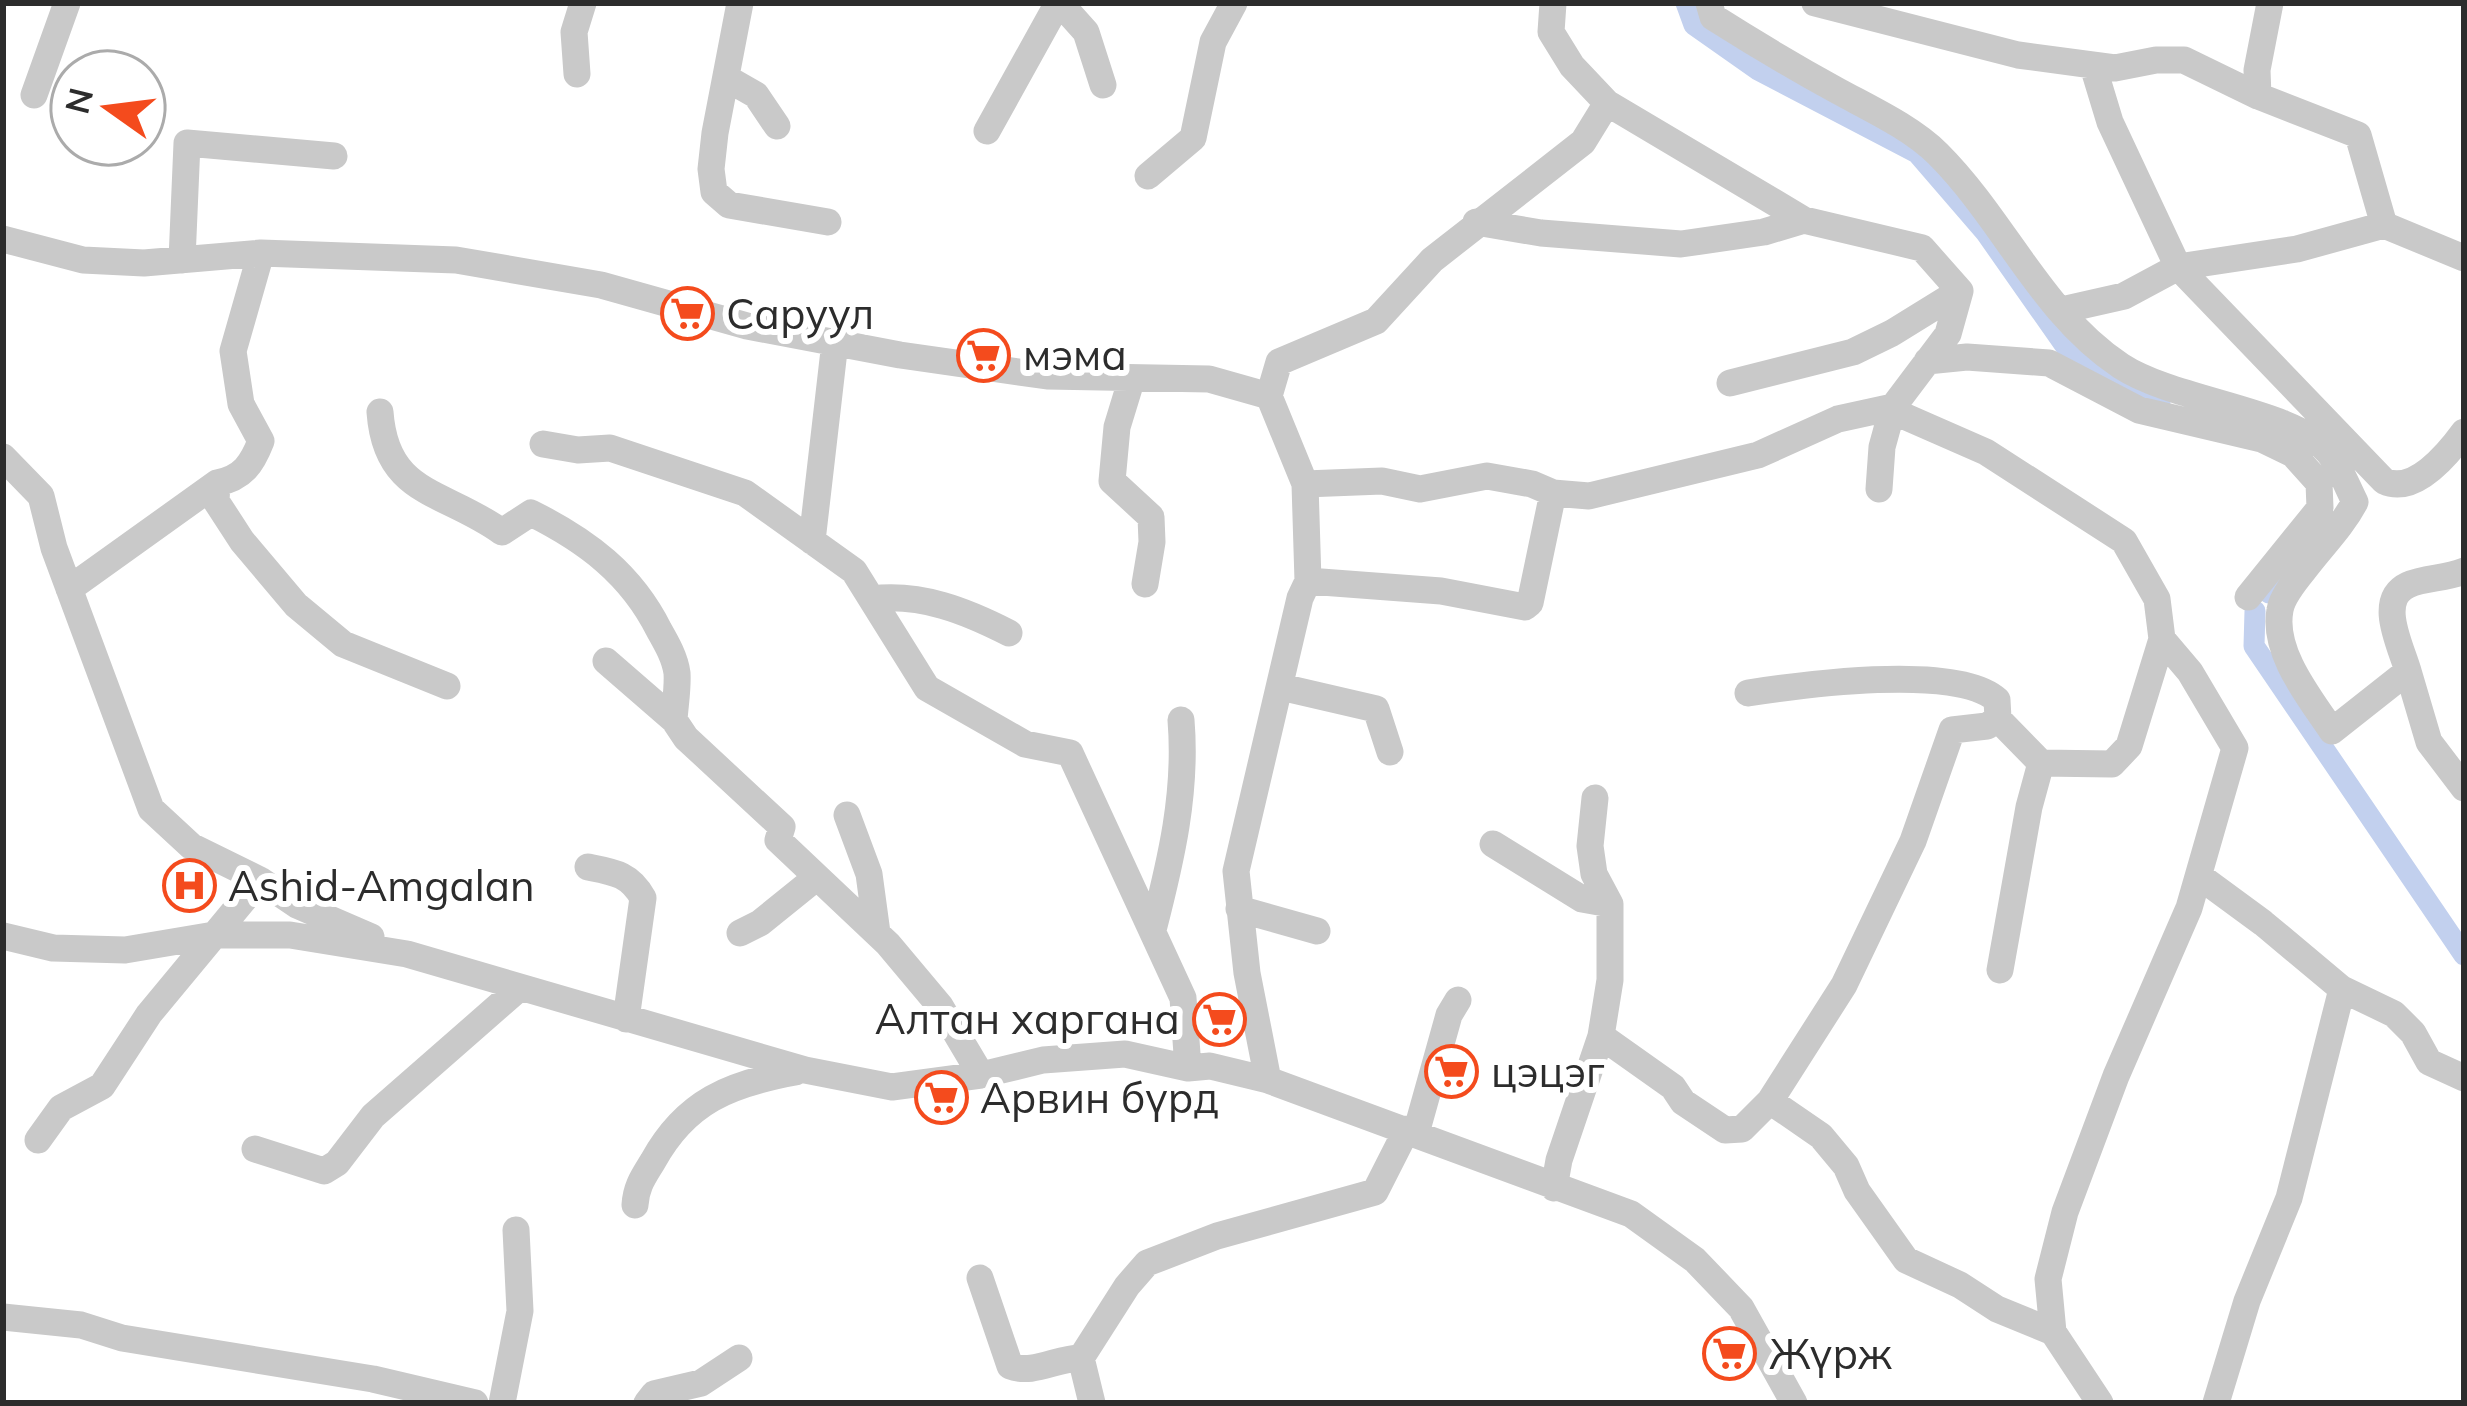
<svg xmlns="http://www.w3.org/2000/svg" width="2467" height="1406" font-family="Mulish,sans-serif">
<rect width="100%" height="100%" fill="#fff"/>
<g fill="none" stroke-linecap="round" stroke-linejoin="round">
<path stroke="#c2d0ee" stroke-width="21" d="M1686 3 1694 25 1758 70 1917 153 1986 233 2066 347 2143 398 2160 402
M2269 593 2294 562
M2255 611 2254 646 2464 955"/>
<path stroke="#c9c9c9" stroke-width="27" d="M740 3 715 133 711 169 714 192 729 205 828 222
M1060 3 1086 32 1103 85
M1553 3 1551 32 1572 66 1607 103 1804 220 1922 248 1960 291 1948 334 1893 407 1897 413 1986 452 2124 541 2157 599 2162 639 2129 746 2112 764 2041 763 1998 719 1987 726 1952 730 1913 841 1844 985 1770 1101 1821 1136 1846 1166 1857 1191 1906 1260 1960 1285 1997 1309 2053 1332 2100 1403
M1709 3 1713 17C1754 43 1796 68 1838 91 1871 109 1912 128 1938 154 2005 221 2041 313 2121 366 2176 402 2295 410 2329 453 2340 467 2347 486 2355 502 2341 528 2322 546 2304 570 2295 581 2282 597 2280 610 2272 652 2310 698 2332 731L2408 671 2429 742 2464 788
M1815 3 2018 55 2115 68 2156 60H2184L2258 96 2358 135 2384 225 2464 258
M2093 66 2110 122 2178 267 2384 481C2414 495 2448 454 2464 432
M577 74 574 32 583 3
M728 79 756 95 777 126
M34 95 67 3
M2258 96 2257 70 2270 3
M987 131 1058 3
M1148 176 1193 138 1213 42 1234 3
M1476 222 1541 233 1681 244 1764 232 1804 220
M3 239 83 260 144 263 261 253 456 260 601 285 747 326 900 355 1047 376 1209 379 1269 396 1305 484 1382 481 1420 489 1487 476 1532 484 1553 493 1589 496 1758 455 1838 419 1893 407
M182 260 187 143 334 156
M2062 310 2124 296 2178 267 2297 249 2384 225
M1927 361 1967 357 2049 363 2139 410 2262 439 2293 454 2319 483 2320 508 2248 597
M1132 378 1117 427 1112 481 1151 517 1152 542 1145 584
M1730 383 1853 352 1892 333 1960 291
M1269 396 1279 362 1376 321 1432 260 1583 142 1607 103
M380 412C386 496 444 490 502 532L531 513C587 541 631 574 659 630 667 644 675 658 677 673 678 688 675 705 674 720
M543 444 578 450 610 448 745 493 854 571 927 688 1025 744 1070 753 1183 998 1188 1068
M3 457 41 496 54 548 151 809 191 846 260 880 297 905 371 937
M217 483 216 501 242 541 296 605 343 644 447 686
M1879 489 1882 447 1893 407
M812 541 835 342
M1308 581 1441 591 1525 607 1530 603 1553 493
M69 589 217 483C243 478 252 464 261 441L241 404 233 351 261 253
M872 599C921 593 966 611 1009 633
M606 661 674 720 686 738 782 827 778 840 888 944 940 1006 981 1075
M2408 671C2401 646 2376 600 2408 585 2425 577 2446 579 2464 571
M1281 687 1376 709 1390 752
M1748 693C1801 685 1957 663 1997 700L1998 719
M847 815 869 874 877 933
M1493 844 1582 899 1610 904
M588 867C614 872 630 874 643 898L626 1019
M2199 876 2263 923 2342 989 2394 1014 2413 1033 2429 1062 2464 1078
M1239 909 1317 931
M1153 930C1171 860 1187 793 1181 720
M740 933 760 923 817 877
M3 936 53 948 125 950 214 935H290L407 954 805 1070 892 1087 981 1075 1043 1060 1125 1054 1188 1068 1210 1066 1268 1080 1631 1214 1695 1260 1741 1308 1794 1403
M2000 970 2029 807 2041 763
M1601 1036 1673 1087 1683 1102 1725 1130 1742 1129 1770 1101
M1268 1080 1247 973 1236 871 1300 598 1308 581 1305 484
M1416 1133 1449 1015 1458 1000
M38 1140 61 1108 102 1086 149 1014 260 880
M255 1149 324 1171 337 1163 373 1116 518 989
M1554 1188 1559 1160 1601 1036 1610 980V904L1594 874 1590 846 1595 798
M635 1205C636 1186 644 1176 653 1161 686 1101 730 1084 795 1072
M980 1278 1010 1366C1033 1375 1057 1358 1081 1358
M3 1317 81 1325 122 1338 373 1379 475 1403
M2053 1332 2048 1279 2065 1212 2116 1076 2189 908 2235 748 2190 672 2162 639
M502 1403 520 1311 516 1230
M647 1403 654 1394 701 1383 739 1358
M1092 1403 1081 1358 1127 1286 1147 1263 1217 1236 1375 1192 1407 1129
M2216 1403 2247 1301 2289 1198 2342 989"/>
</g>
<defs>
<symbol id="supermarket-ring" viewBox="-11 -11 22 22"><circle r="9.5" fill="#fff" stroke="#f44b1d" stroke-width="1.5"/><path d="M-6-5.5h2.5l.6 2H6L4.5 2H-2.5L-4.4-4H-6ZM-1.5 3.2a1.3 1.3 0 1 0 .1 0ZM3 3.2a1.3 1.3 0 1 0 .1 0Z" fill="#f44b1d"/></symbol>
<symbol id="hospital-ring" viewBox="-11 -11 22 22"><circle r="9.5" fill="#fff" stroke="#f44b1d" stroke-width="1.5"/><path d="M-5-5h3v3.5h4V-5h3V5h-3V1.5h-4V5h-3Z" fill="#f44b1d"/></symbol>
</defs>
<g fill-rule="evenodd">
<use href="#supermarket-ring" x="658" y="284" width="59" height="59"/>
<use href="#supermarket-ring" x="954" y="326" width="59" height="59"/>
<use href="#hospital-ring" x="160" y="856" width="59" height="59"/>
<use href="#supermarket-ring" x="1190" y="990" width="59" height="59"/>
<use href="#supermarket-ring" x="1422" y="1042" width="59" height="59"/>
<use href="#supermarket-ring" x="912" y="1068" width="59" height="59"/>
<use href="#supermarket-ring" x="1700" y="1324" width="59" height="59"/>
</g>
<g text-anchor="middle" stroke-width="12" stroke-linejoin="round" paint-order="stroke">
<g font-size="42" fill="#2c2c2c" stroke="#fff" text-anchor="start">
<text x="726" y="329">Саруул</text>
<text x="1023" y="370">мэма</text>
<text x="228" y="901">Ashid-Amgalan</text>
<text x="1180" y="1034" text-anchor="end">Алтан харгана</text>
<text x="1491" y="1087">цэцэг</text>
<text x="980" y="1113">Арвин бүрд</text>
<text x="1769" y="1369">Жүрж</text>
</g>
</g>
<rect width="2467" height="1406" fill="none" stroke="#2c2c2c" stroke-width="12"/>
<g transform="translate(108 108) rotate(284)"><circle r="57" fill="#ffffff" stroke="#ababab" stroke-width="3"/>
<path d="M0-9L21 45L0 30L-21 45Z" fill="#f44b1d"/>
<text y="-18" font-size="33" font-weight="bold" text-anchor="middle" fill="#2c2c2c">N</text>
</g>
</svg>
